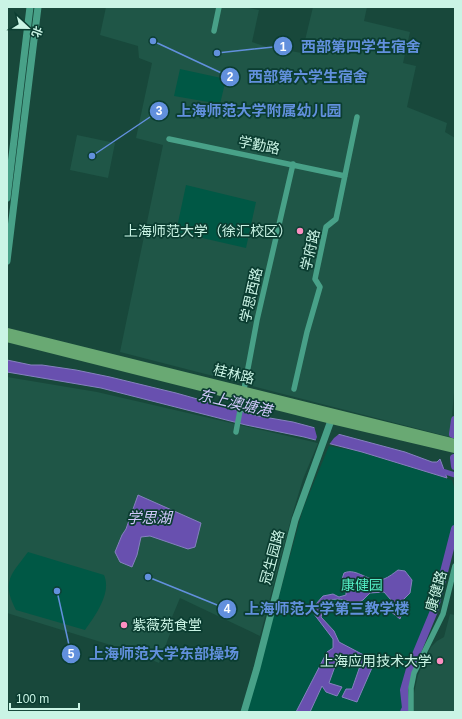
<svg xmlns="http://www.w3.org/2000/svg" width="462" height="719" font-family="Helvetica,'Noto Sans SC',sans-serif">
<rect width="100%" height="100%" fill="#18483b"/>
<path fill="#1f5647" d="M106 7H244L259 10 252 42 267 47 302 53 313 7H367L364 21 410 32 403 63 416 66 407 107 447 123 445 132 455 138V382L450 437 120 352 163 145 136 138 152 63 139 58 138 46 100 35Z
M77 135 115 143 108 178 70 170Z
M7 377 97 392 318 443 303 479 291 519 260 636 180 598 167 629 171 631 159 663 130 651 7 613Z
M450 614 455 615V712H414V693L418 675 431 647 437 641 444 637Z"/>
<path fill="#005845" d="M180 69 226 79 220 104 174 96Z
M186 185 256 202 246 248 176 232Z
M329 446 357 451 452 480 455 491V529L434 611 410 669 404 690 406 708 404 712H247L303 509Z
M28 552 104 575C112 593 95 616 85 630L16 610C1 581 11 575 28 552Z"/>
<path fill="#6850af" stroke="#8581bf" d="M7 360 31 365H42L76 370 110 377 176 393 258 416 293 422 405 452 432 462H437L440 459 447 478 362 452 304 437 246 425 101 388 7 372Z
M138 495 201 523 195 547 188 549 150 536 141 537 137 555 132 567 120 562 115 552 122 535 126 529Z
M398 570 405 571 412 580 410 593 401 602 402 613 400 619 385 607 391 600 384 592 370 593 363 600 354 605C345 598 337 598 326 601L321 617 334 631 339 642 375 661 357 702 342 697 346 689H352L360 666 338 658 329 683 342 687 337 696 326 692 322 686 310 712H296L327 652 333 648V639L314 614 316 604 323 596 333 594 339 597 346 595V590L342 579 344 573C357 567 369 584 384 579 389 577 394 573 398 570Z"/>
<path fill="#18483b" d="M314 426 344 434H339L334 438 328 446 315 442 317 437Z"/>
<g fill="none" stroke-linecap="round" stroke-linejoin="round">
<path stroke="#6850af" stroke-width="5" d="M439 470 455 475"/>
<path stroke="#6850af" stroke-width="8" d="M453 434 455 420
M454 458 455 466
M404 712 406 708 404 690 410 669 434 611 455 529"/>
<path stroke="#48a188" stroke-width="5.5" d="M214 31 219 7
M169 139 345 176
M294 389 307 332 320 287 315 279 326 227 336 219 357 117
M236 432 257 320 293 164
M411 712V688L414 673 443 614 455 566"/>
<path stroke="#48a188" stroke-width="7" d="M7 198 30 7
M7 261 38 7
M244 712 257 668 295 520 333 415"/>
<path stroke="#69a973" stroke-width="8" d="M7 332 455 443
M7 338 332 420 455 449"/>
</g>
<g fill="#fc8fc1" stroke="#0b3d31" stroke-width="1.5">
<circle cx="300" cy="231" r="4"/>
<circle cx="124" cy="625" r="4"/>
<circle cx="440" cy="661" r="4"/>
</g>
<g text-anchor="middle" stroke-width="3.5" stroke-linejoin="round" paint-order="stroke">
<g font-size="14" fill="#caf4e5" stroke="#0b3d31">
<text transform="translate(259 145) rotate(11)" y="5">学勤路</text>
<text transform="translate(310 250) rotate(-77)" y="5">学府路</text>
<text transform="translate(251 295) rotate(-77)" y="5">学思西路</text>
<text transform="translate(234 374) rotate(14)" y="5">桂林路</text>
<text transform="translate(272 557) rotate(-75)" y="5">冠生园路</text>
<text transform="translate(436 591) rotate(-74)" y="5">康健路</text>
</g>
<g font-size="14" fill="#caf4e5" stroke="#0b3d31" text-anchor="end">
<text x="292" y="236">上海师范大学（徐汇校区）</text>
<text x="132" y="630" text-anchor="start">紫薇苑食堂</text>
<text x="432" y="666">上海应用技术大学</text>
</g>
<g font-size="14" fill="#53ebc3" stroke="#0b3d31">
<text x="362" y="590">康健园</text>
</g>
<g font-size="15" font-style="italic" fill="#cfc7fa" stroke="#0b3d31">
<text transform="translate(235 403) rotate(13)" y="5">东上澳塘港</text>
<text x="149" y="523">学思湖</text>
</g>
</g>
<path fill="none" stroke="#6290dd" stroke-width="1.5" d="M217 53L283 46M153 41L230 77M92 156L159 111M148 577L227 609M57 591L71 654"/>
<g fill="#6290dd" stroke="#0b3d31" stroke-width="1.5">
<circle cx="217" cy="53" r="4"/>
<circle cx="153" cy="41" r="4"/>
<circle cx="92" cy="156" r="4"/>
<circle cx="148" cy="577" r="4"/>
<circle cx="57" cy="591" r="4"/>
<circle cx="283" cy="46" r="10"/>
<circle cx="230" cy="77" r="10"/>
<circle cx="159" cy="111" r="10"/>
<circle cx="227" cy="609" r="10"/>
<circle cx="71" cy="654" r="10"/>
</g>
<g font-size="12" text-anchor="middle" font-weight="bold" fill="#fff">
<text x="283" y="51">1</text>
<text x="230" y="81">2</text>
<text x="159" y="115">3</text>
<text x="227" y="613">4</text>
<text x="71" y="658">5</text>
</g>
<g font-size="15" text-anchor="middle" font-weight="bold" fill="#6290dd" stroke="#0b3d31" stroke-width="3.5" stroke-linejoin="round" paint-order="stroke">
<text x="361" y="52">西部第四学生宿舍</text>
<text x="308" y="82">西部第六学生宿舍</text>
<text x="259" y="116">上海师范大学附属幼儿园</text>
<text x="327" y="614">上海师范大学第三教学楼</text>
<text x="164" y="659">上海师范大学东部操场</text>
</g>
<rect width="462" height="719" fill="none" stroke="#caf4e5" stroke-width="16"/>
<g transform="translate(28 28) rotate(112)" stroke="#0b3d31" stroke-width="3" paint-order="stroke">
<path d="M0-3L7 15L0 10L-7 15Z" fill="#caf4e5"/>
<text y="-6" font-size="11" font-weight="bold" text-anchor="middle" fill="#caf4e5">北</text>
</g>
<path d="M10 703v6h69v-6" fill="none" stroke="#caf4e5" stroke-width="2"/>
<text x="16" y="703" font-size="12" fill="#caf4e5" stroke="#0b3d31" stroke-width="3" paint-order="stroke">100 m</text>
</svg>
